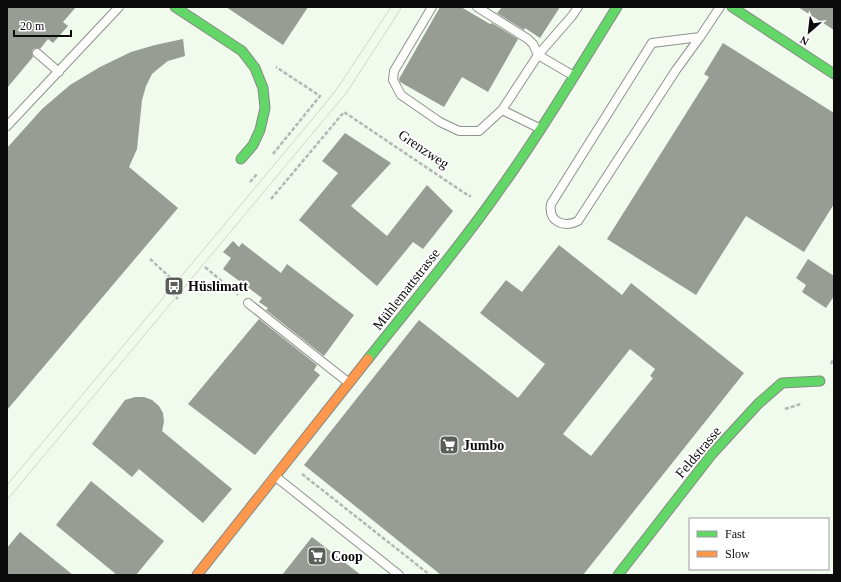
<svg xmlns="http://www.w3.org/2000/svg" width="841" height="582" font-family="'Times New Roman',serif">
<rect width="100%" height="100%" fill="#f0faed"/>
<path fill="#979c94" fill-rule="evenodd" d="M7 7H76L63 22 68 26 53 43 48 39 40 49 38 48 33 49 32 52 33 57 7 88Z
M226 7H308L283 45Z
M440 7H461L490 24 492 23 518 39 488 92 462 77 444 107 400 82 399 79Z
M502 7H560L540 38 525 28 524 30 497 13Z
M798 7H834V30Z
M183 39 185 56 168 61 159 68 152 74 146 86 142 100 137 149 129 167 178 208 7 410V148L42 109 70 85 100 67 131 52 155 45Z
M723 43 834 113V204L804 252 746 216 696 295 607 239 709 77 704 74Z
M345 133 391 163 351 206 387 236 427 185 453 211 423 249 413 242 377 286 299 220 338 173 322 161Z
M233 241 239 247 242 243 281 273 287 264 354 315 324 356 266 310 268 308 259 302 262 298 223 269 231 258 223 252Z
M559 245 622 295 631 283 744 373 583 575H441L304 465 419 320 518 398 545 364 480 313 506 280 522 292ZM630 349 655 369 650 376 653 378 591 456 563 434Z
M808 259 834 276V296L826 308 802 292 806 285 796 278Z
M259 319 317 365 314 370 320 375 255 455 188 404Z
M135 397H144L152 400 159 406 163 413 164 422 162 431 232 489 203 523 139 469 132 477 92 444 125 400Z
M91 481 164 541 136 575H117L56 525Z
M20 532 73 575H7V548Z
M312 537 361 575H282Z"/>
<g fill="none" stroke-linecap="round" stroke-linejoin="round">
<defs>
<path id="lane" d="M432 7 394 71 393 80 401 95 440 122 459 131H479L502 110 539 128
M477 7 528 39 533 44 538 55 502 110
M700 37 652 43 551 204C548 222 564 228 578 221L676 70 700 37 720 7
M37 53 59 72
M574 76 538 55 572 16 578 7
M7 126 119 7
M248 303 349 383
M276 477 399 575"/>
<path id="fast" d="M175 7 242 51 255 68 263 88 265 108 260 130 253 145 241 159
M732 7 834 74
M368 359C410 306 454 254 493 199 538 137 577 71 617 7
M618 575 712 454 758 404 782 383 820 381"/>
<path id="slow" d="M197 575 368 359"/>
</defs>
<use href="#lane" stroke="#8e938d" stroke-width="10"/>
<use href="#fast" stroke="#858983" stroke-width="11"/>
<use href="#slow" stroke="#858983" stroke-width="11"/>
<path stroke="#b5b7b5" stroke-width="2.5" stroke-dasharray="4 2" stroke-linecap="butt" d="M273 154 320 96 276 67
M250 182 257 174
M271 199 344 112 469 196H471
M150 259 174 281
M205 267 238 295
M167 289 178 299
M831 364 834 358
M785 409 801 404
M302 474 430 575"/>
<use href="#lane" stroke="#fdfefc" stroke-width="8"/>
<use href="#fast" stroke="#63d668" stroke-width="9"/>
<use href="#slow" stroke="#ff974d" stroke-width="9"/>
<path stroke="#d5d5c2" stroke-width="1" d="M7 485 325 104 339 86 391 7
M7 500 347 92 402 7"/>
</g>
<defs>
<symbol id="bus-square" viewBox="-11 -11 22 22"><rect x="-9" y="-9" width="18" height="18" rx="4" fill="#5b5f5a" stroke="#fff"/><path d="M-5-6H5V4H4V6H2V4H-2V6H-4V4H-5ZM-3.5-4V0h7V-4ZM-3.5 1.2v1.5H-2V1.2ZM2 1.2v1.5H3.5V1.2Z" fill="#fff"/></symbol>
<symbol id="supermarket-square" viewBox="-11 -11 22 22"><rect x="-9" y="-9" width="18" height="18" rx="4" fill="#5b5f5a" stroke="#fff"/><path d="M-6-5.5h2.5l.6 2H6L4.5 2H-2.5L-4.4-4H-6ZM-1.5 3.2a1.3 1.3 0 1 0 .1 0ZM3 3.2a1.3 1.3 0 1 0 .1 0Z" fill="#fff"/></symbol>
</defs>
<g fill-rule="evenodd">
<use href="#bus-square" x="163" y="275" width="22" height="22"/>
<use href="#supermarket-square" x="438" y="434" width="22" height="22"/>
<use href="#supermarket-square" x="306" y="545" width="22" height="22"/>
</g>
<g text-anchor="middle" stroke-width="4" stroke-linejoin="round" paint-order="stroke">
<g font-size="14" fill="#0b0b0b" stroke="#fff">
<text transform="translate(424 149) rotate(34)" y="5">Grenzweg</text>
<text transform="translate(406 289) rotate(-52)" y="5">Mühlemattstrasse</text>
<text transform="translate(698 452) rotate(-50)" y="5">Feldstrasse</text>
</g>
<g font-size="14" font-weight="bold" fill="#0b0b0b" stroke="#fff" text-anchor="start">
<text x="188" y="291">Hüslimatt</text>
<text x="463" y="450">Jumbo</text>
<text x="331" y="561">Coop</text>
</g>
</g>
<rect width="841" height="582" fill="none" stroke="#0b0b0b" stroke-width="16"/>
<rect x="689" y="518" width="140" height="52" fill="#ffffff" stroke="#9d9d9d"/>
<rect x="697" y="531" width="20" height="6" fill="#63d668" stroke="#9d9d9d"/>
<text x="725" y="538" font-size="12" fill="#0b0b0b">Fast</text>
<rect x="697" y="551" width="20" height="6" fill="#ff974d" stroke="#9d9d9d"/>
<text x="725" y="558" font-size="12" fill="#0b0b0b">Slow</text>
<g transform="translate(809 32) rotate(208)" stroke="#ffffff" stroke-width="3" paint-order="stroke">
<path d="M0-3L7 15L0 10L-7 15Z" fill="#0b0b0b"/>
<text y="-6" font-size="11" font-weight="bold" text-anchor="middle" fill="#0b0b0b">N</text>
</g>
<path d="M14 30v6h57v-6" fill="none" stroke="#0b0b0b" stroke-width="2"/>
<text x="20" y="30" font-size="12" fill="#0b0b0b" stroke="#ffffff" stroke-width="3" paint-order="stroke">20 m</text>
</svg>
